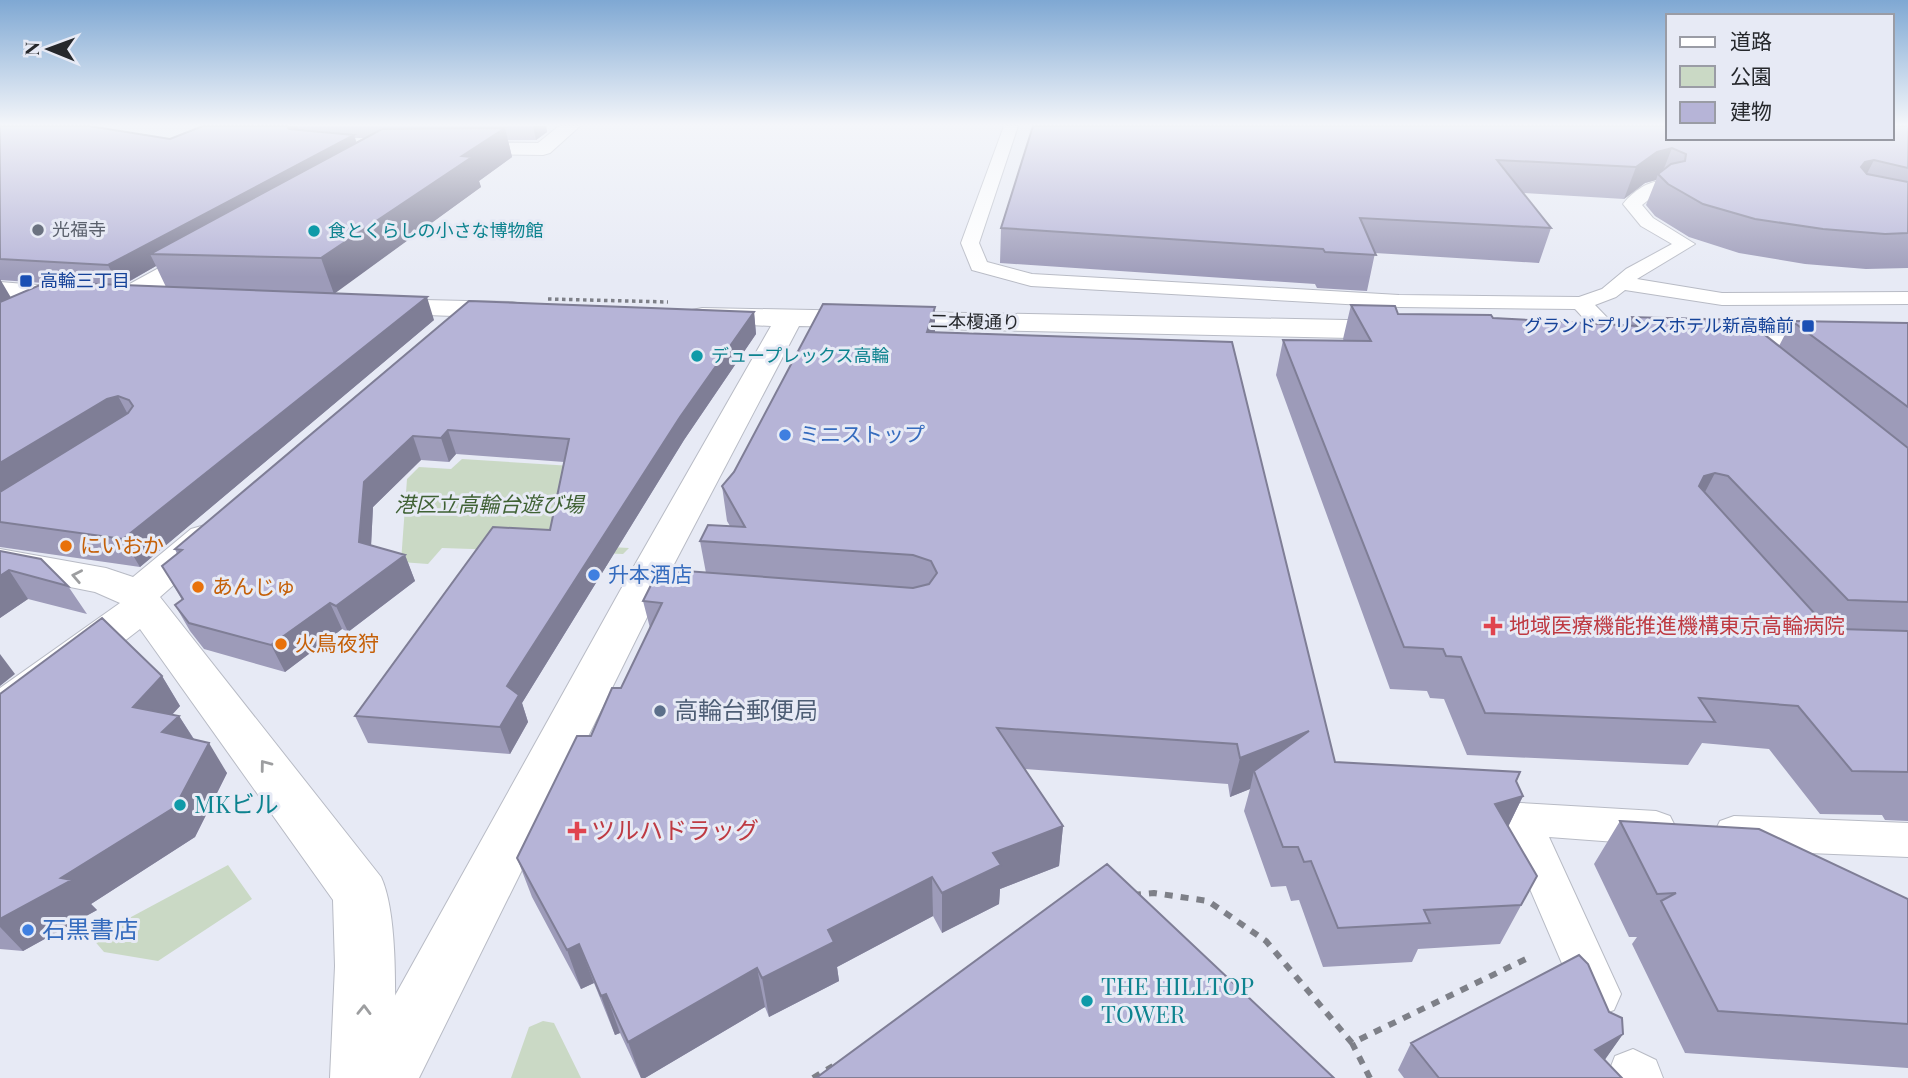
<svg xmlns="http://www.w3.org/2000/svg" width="1908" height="1078" font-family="'Playfair Display','Noto Sans JP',serif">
<rect width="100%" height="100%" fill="#e7eaf5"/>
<path fill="#cad9c5" d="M462 459 572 466 553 544 629 548 623 554 442 548 428 564 401 562 407 479 419 467 451 469Z
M228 865 252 899 158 961 104 952 92 938Z
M543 1021 554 1023 581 1078H511L529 1027Z"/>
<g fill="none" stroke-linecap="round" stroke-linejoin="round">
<defs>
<path id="lane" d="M1004 126H1018L979 243 987 262 1032 274 1399 295 1579 297 1602 289 1626 269 1672 244 1641 226 1623 204C1633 191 1658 172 1672 187L1670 191 1657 193 1642 205 1653 218 1695 244 1637 279 1722 293 1908 292V304L1722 305 1625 290 1616 297 1595 305 1623 334 1620 339C1601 343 1588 322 1575 309L1399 307 1031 286 972 270 961 243Z
M1520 803 1656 811 1670 816 1676 828 1670 840 1656 845 1549 837 1621 994 1614 1010 1598 1016 1582 1010 1500 819 1506 808Z
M1734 816 1908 823V857L1734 850 1720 845 1714 833 1720 821Z
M1633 1049 1656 1060 1663 1078H1610L1608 1074 1615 1056Z"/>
<path id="street" d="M559 126H580L550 153 543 155 458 154 451 152 448 148 451 144 458 142 538 143Z
M208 244 217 246 220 251 217 256 135 304 125 306 115 304 112 298 115 292 199 246Z
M205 525 219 529 224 537 219 545 160 597 381 877C401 920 394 1027 394 1078H330L335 966 333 900 140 629 17 724 0 729V688L120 603 95 592 0 573V549L106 568 133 577 191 529Z"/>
<path id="secondary" d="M0 282 75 288 85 290 88 296 85 302 75 304 0 298Z
M380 299 512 302 522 304 526 310 522 316 512 318 370 313 366 307 370 301Z
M702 308 1397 321 1407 324 1411 330 1407 336 1397 339 799 326 661 589 419 1078H353L362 1055 621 589 771 326 692 322 688 316 692 310Z
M1713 326 1908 328V346L1713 344 1703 341 1699 335 1703 329Z"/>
</defs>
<use href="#lane" stroke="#b8bbc5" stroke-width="2"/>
<use href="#street" stroke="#b8bbc5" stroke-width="2"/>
<use href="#secondary" stroke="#b8bbc5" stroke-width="2"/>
<path stroke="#7e8088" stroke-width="3.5" stroke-dasharray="3.5 3.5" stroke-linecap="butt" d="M548 299 668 302"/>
<path stroke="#7e8088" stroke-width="6" stroke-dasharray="8 8" stroke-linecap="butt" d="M1133 895 1154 893 1208 901 1266 941 1352 1043
M813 1078 833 1066
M1370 1078 1352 1043 1530 957"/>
<use href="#lane" fill="#fff" fill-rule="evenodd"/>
<use href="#street" fill="#fff" fill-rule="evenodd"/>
<use href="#secondary" fill="#fff" fill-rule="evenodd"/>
</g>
<path fill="#9d9bb9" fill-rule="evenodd" d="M0 126 170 139 203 126H546L547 132 536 140H508L512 157 479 181 481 187 334 293 434 320 140 567 0 547ZM355 138H364L356 142ZM156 266 166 287 122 285 132 280ZM0 280 44 283 10 298Z
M1033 126H1908V268L1866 269 1805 264 1739 253 1689 237 1655 216 1646 205 1656 180 1645 183 1624 199 1523 193 1551 228 1539 263 1375 253 1367 291 1317 288 1315 284 1000 263 1001 228Z
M469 301 754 312 756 334 684 440 522 703 528 722 510 754 368 743 355 716 550 530 564 462 456 454 449 462 421 460 373 507 371 545 405 555 415 581 348 632 342 629 285 672 204 649 190 631 175 605 182 600 162 566 177 554 175 549Z
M1351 305 1398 314 1627 325 1630 317 1779 346 1792 321 1908 323V821L1885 820 1882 815 1820 814 1769 749 1702 743 1688 765 1467 755 1444 699 1430 698 1427 691 1390 689 1276 375 1283 340 1344 341 1343 339Z
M935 307V333L1335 762 1516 781 1523 796 1508 827 1537 876 1500 944 1418 949 1412 962 1323 967 1299 900 1291 901 1286 886 1271 887 1244 811 1250 789 1230 797 1228 784 1025 769 1063 826 1059 866 1000 889 999 904 942 933 933 916 837 967 839 981 769 1017 765 1007 645 1078H641L620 1033 615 1035 594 983 581 989 532 897 517 858 591 736 621 688 650 628 643 601 706 573 700 541 730 526 727 521 722 486Z
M0 551 68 586 87 614 28 599 0 618Z
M162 676 180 706 172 715 179 716 194 739 227 773 195 837 91 904 97 910 23 951 0 949V694Z
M1620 821 1908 899V1068L1685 1053 1632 944 1637 937H1629L1594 864Z
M1609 1012 1623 1034 1604 1060 1622 1078H1404L1398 1070 1411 1043Z"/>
<path fill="#7f7e96" d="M285 126H297L300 134Z
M533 126H546L547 132 536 140Z
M505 128 512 157 479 181 481 187 334 294 321 258 462 156Z
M354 135 360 153 150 254 156 266 119 287 108 265Z
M1672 148 1661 176 1658 174 1656 180 1645 183 1624 199 1636 167 1657 152Z
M1874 160 1858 191 1861 167 1865 162Z
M0 279 13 301 0 309Z
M427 297 434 320 140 567 123 539Z
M935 307V337L927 332Z
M754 312 756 334 684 440 522 703 528 722 510 754 500 727 507 686 680 417Z
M118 396 132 422 0 500V463L107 399Z
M448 430 456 454 449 462 441 438Z
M413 436 421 460 373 507 370 567 359 542 364 482Z
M1715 473 1695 511 1679 525 1704 476Z
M405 555 415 581 348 632 336 606Z
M9 570 28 599 0 618V576Z
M330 603 342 629 285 672 271 645Z
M0 654 15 674 0 686Z
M162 676 180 706 152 736 133 707Z
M179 716 198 746 162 732Z
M1309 731 1254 771 1250 789 1230 797 1240 758Z
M209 743 227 773 195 837 91 904 97 910 23 951 0 927V919L61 878Z
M1523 796 1504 835 1495 804Z
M1063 826 1059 866 1000 889 999 904 942 933V893L993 853Z
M932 877 933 916 837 967 839 981 769 1017 762 978 828 930Z
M579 944 594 983 581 989 567 950Z
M757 968 765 1007 645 1078H641L628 1042Z
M606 994 620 1033 615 1035 601 996Z
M1623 1034 1604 1061 1595 1050Z"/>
<path fill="#b6b4d7" stroke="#7f7e96" stroke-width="2" d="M0 126H89L170 139 203 126H287L289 129 354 135 108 265 0 259Z
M1033 126H1668V138H1892V126H1908V168L1874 160 1865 162 1861 167 1867 174 1908 182V233L1885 234 1823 229 1755 219 1703 204 1668 184 1658 174 1671 164 1685 161 1686 154 1672 148 1657 152 1636 167 1497 160 1551 228 1360 218 1376 255 1325 252 1323 249 1001 228Z
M505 128 462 156 472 157 321 258 150 254 382 129Z
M47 282 427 297 123 539 0 522V492L128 413 133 406 129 400 118 396 107 399 0 463V302Z
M469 301 754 312 680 417 507 686 519 695 500 727 355 716 493 527 550 530 569 439 448 430 441 438 413 436 364 482 359 542 405 555 336 606 330 603 271 645 189 623 175 605 183 599 162 566 182 550 175 549Z
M823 304 935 307 927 332 1232 342 1335 762 1520 772 1516 781 1523 796 1495 804 1537 876 1521 905 1424 910 1430 923 1338 928 1311 861 1304 862 1298 847H1283L1254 771 1309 731 1240 758 1237 744 997 728 1063 826 993 853 1001 865 942 893 932 877 828 930 834 942 762 978 757 968 628 1042 606 994 601 996 579 944 567 950 517 858 577 736H591L612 688H621L662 603 643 601 659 569 913 588 929 584 937 573 931 561 913 555 700 541 708 525 745 527 722 486 734 472Z
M1351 305 1395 306 1398 314 1491 315 1493 318 1639 326 1630 317 1746 320 1908 448V602L1848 600 1728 476 1715 473 1704 476 1699 486 1824 624 1839 629 1908 631V772L1852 771 1798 706 1699 698 1715 722 1485 713 1461 657 1446 656 1443 649 1404 647 1283 340 1371 341Z
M1792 321 1908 323V407Z
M0 551 41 559 68 586 9 570 0 576Z
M102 618 162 676 133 707 179 716 162 732 209 743 175 807 61 878 72 880 0 919V694Z
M1620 821 1759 829 1908 899V1024L1718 1011 1661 901 1676 893 1657 894Z
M1107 864 1334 1078H816Z
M1579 955 1588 964 1609 1012 1622 1018 1623 1034 1595 1050 1622 1078H1439L1411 1043Z"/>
<defs><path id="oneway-chevron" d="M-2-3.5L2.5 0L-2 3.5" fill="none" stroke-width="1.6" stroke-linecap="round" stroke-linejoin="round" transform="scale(1.75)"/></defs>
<g stroke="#9d9ea0">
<use href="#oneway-chevron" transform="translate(77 576) rotate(-169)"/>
<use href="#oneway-chevron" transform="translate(265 765) rotate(-127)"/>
<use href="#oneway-chevron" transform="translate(364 1010) rotate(-89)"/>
</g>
<linearGradient id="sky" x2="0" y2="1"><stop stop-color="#7fa8d3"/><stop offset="0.45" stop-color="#f4f6fa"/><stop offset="1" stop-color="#f4f6fa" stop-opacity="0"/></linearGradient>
<rect width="1908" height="277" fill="url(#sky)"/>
<circle fill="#6b7280" stroke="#e7eaf5" stroke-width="2.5" cx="38" cy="230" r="7"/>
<g fill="#0f9aa8" stroke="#e7eaf5" stroke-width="2.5">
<circle cx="314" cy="231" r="7"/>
<circle cx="697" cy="356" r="7"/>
<circle cx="180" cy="805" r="7"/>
<circle cx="1087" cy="1001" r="7"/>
</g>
<g fill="#1a4fb4" stroke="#e7eaf5" stroke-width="2.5">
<rect x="19" y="274" width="14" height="14" rx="3.5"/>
<rect x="1801" y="319" width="14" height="14" rx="3.5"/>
</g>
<g fill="#3f7fe0" stroke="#e7eaf5" stroke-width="2.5">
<circle cx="785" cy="435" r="7"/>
<circle cx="594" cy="575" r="7"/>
<circle cx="28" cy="930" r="7"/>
</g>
<g fill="#e8710a" stroke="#e7eaf5" stroke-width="2.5">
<circle cx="66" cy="546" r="7"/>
<circle cx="198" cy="587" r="7"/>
<circle cx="281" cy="644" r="7"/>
</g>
<g fill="#e0444e" stroke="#e7eaf5" stroke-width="2.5">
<path d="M1489.5 615.5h7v7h7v7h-7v7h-7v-7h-7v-7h7z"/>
<path d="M573.5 820.5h7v7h7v7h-7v7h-7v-7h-7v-7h7z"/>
</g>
<circle fill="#5c6f8a" stroke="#e7eaf5" stroke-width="2.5" cx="660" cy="711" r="7"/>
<g text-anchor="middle" stroke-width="6" stroke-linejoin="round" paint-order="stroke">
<g font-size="18" fill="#5b616d" stroke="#e7eaf5" text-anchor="start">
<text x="52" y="236">光福寺</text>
</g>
<g font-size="18" fill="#0d838f" stroke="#e7eaf5" text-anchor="start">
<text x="328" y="237">食とくらしの小さな博物館</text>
<text x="711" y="362">デュープレックス高輪</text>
</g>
<g font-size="18" fill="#164399" stroke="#e7eaf5" text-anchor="start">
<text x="40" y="287">高輪三丁目</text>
<text x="1794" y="332" text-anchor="end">グランドプリンスホテル新高輪前</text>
</g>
<g font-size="18" fill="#26282c" stroke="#e7eaf5">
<text transform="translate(975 322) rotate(1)" y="6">二本榎通り</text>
</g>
<g font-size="21" fill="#366cbe" stroke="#e7eaf5" text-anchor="start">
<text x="799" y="442">ミニストップ</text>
<text x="608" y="582">升本酒店</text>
</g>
<g font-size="21" font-style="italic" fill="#3f6134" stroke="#e7eaf5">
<text x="489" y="512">港区立高輪台遊び場</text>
</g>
<g font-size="21" fill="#c56008" stroke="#e7eaf5" text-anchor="start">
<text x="80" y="553">にいおか</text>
<text x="212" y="594">あんじゅ</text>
<text x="295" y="651">火鳥夜狩</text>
</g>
<g font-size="21" fill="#be3a42" stroke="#e7eaf5" text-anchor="start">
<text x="1509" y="633">地域医療機能推進機構東京高輪病院</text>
</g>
<g font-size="24" fill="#4e5e75" stroke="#e7eaf5" text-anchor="start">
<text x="674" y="719">高輪台郵便局</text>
</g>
<g font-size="24" fill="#0d838f" stroke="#e7eaf5" text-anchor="start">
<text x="194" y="813">MKビル</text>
<text x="1101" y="995">THE HILLTOP<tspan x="1101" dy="28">TOWER</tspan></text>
</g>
<g font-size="24" fill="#be3a42" stroke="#e7eaf5" text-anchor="start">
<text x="591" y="839">ツルハドラッグ</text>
</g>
<g font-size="24" fill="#366cbe" stroke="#e7eaf5" text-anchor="start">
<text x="42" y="938">石黒書店</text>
</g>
</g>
<rect x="1666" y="14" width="228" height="126" fill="#e7eaf5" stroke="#9a9ca5" stroke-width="2"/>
<rect x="1680" y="37" width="35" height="10" fill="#ffffff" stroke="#9a9ca5" stroke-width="2"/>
<text x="1730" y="49" font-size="21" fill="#26282c">道路</text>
<rect x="1680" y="66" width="35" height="21" fill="#cad9c5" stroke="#9a9ca5" stroke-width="2"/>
<text x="1730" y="84" font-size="21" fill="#26282c">公園</text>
<rect x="1680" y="102" width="35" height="21" fill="#b6b4d7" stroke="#9a9ca5" stroke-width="2"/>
<text x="1730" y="119" font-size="21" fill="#26282c">建物</text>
<g transform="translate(49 49) rotate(271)" stroke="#e7eaf5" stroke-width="5" paint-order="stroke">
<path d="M0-5L12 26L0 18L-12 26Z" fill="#26282c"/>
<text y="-10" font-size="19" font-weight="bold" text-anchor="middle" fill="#26282c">N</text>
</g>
</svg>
